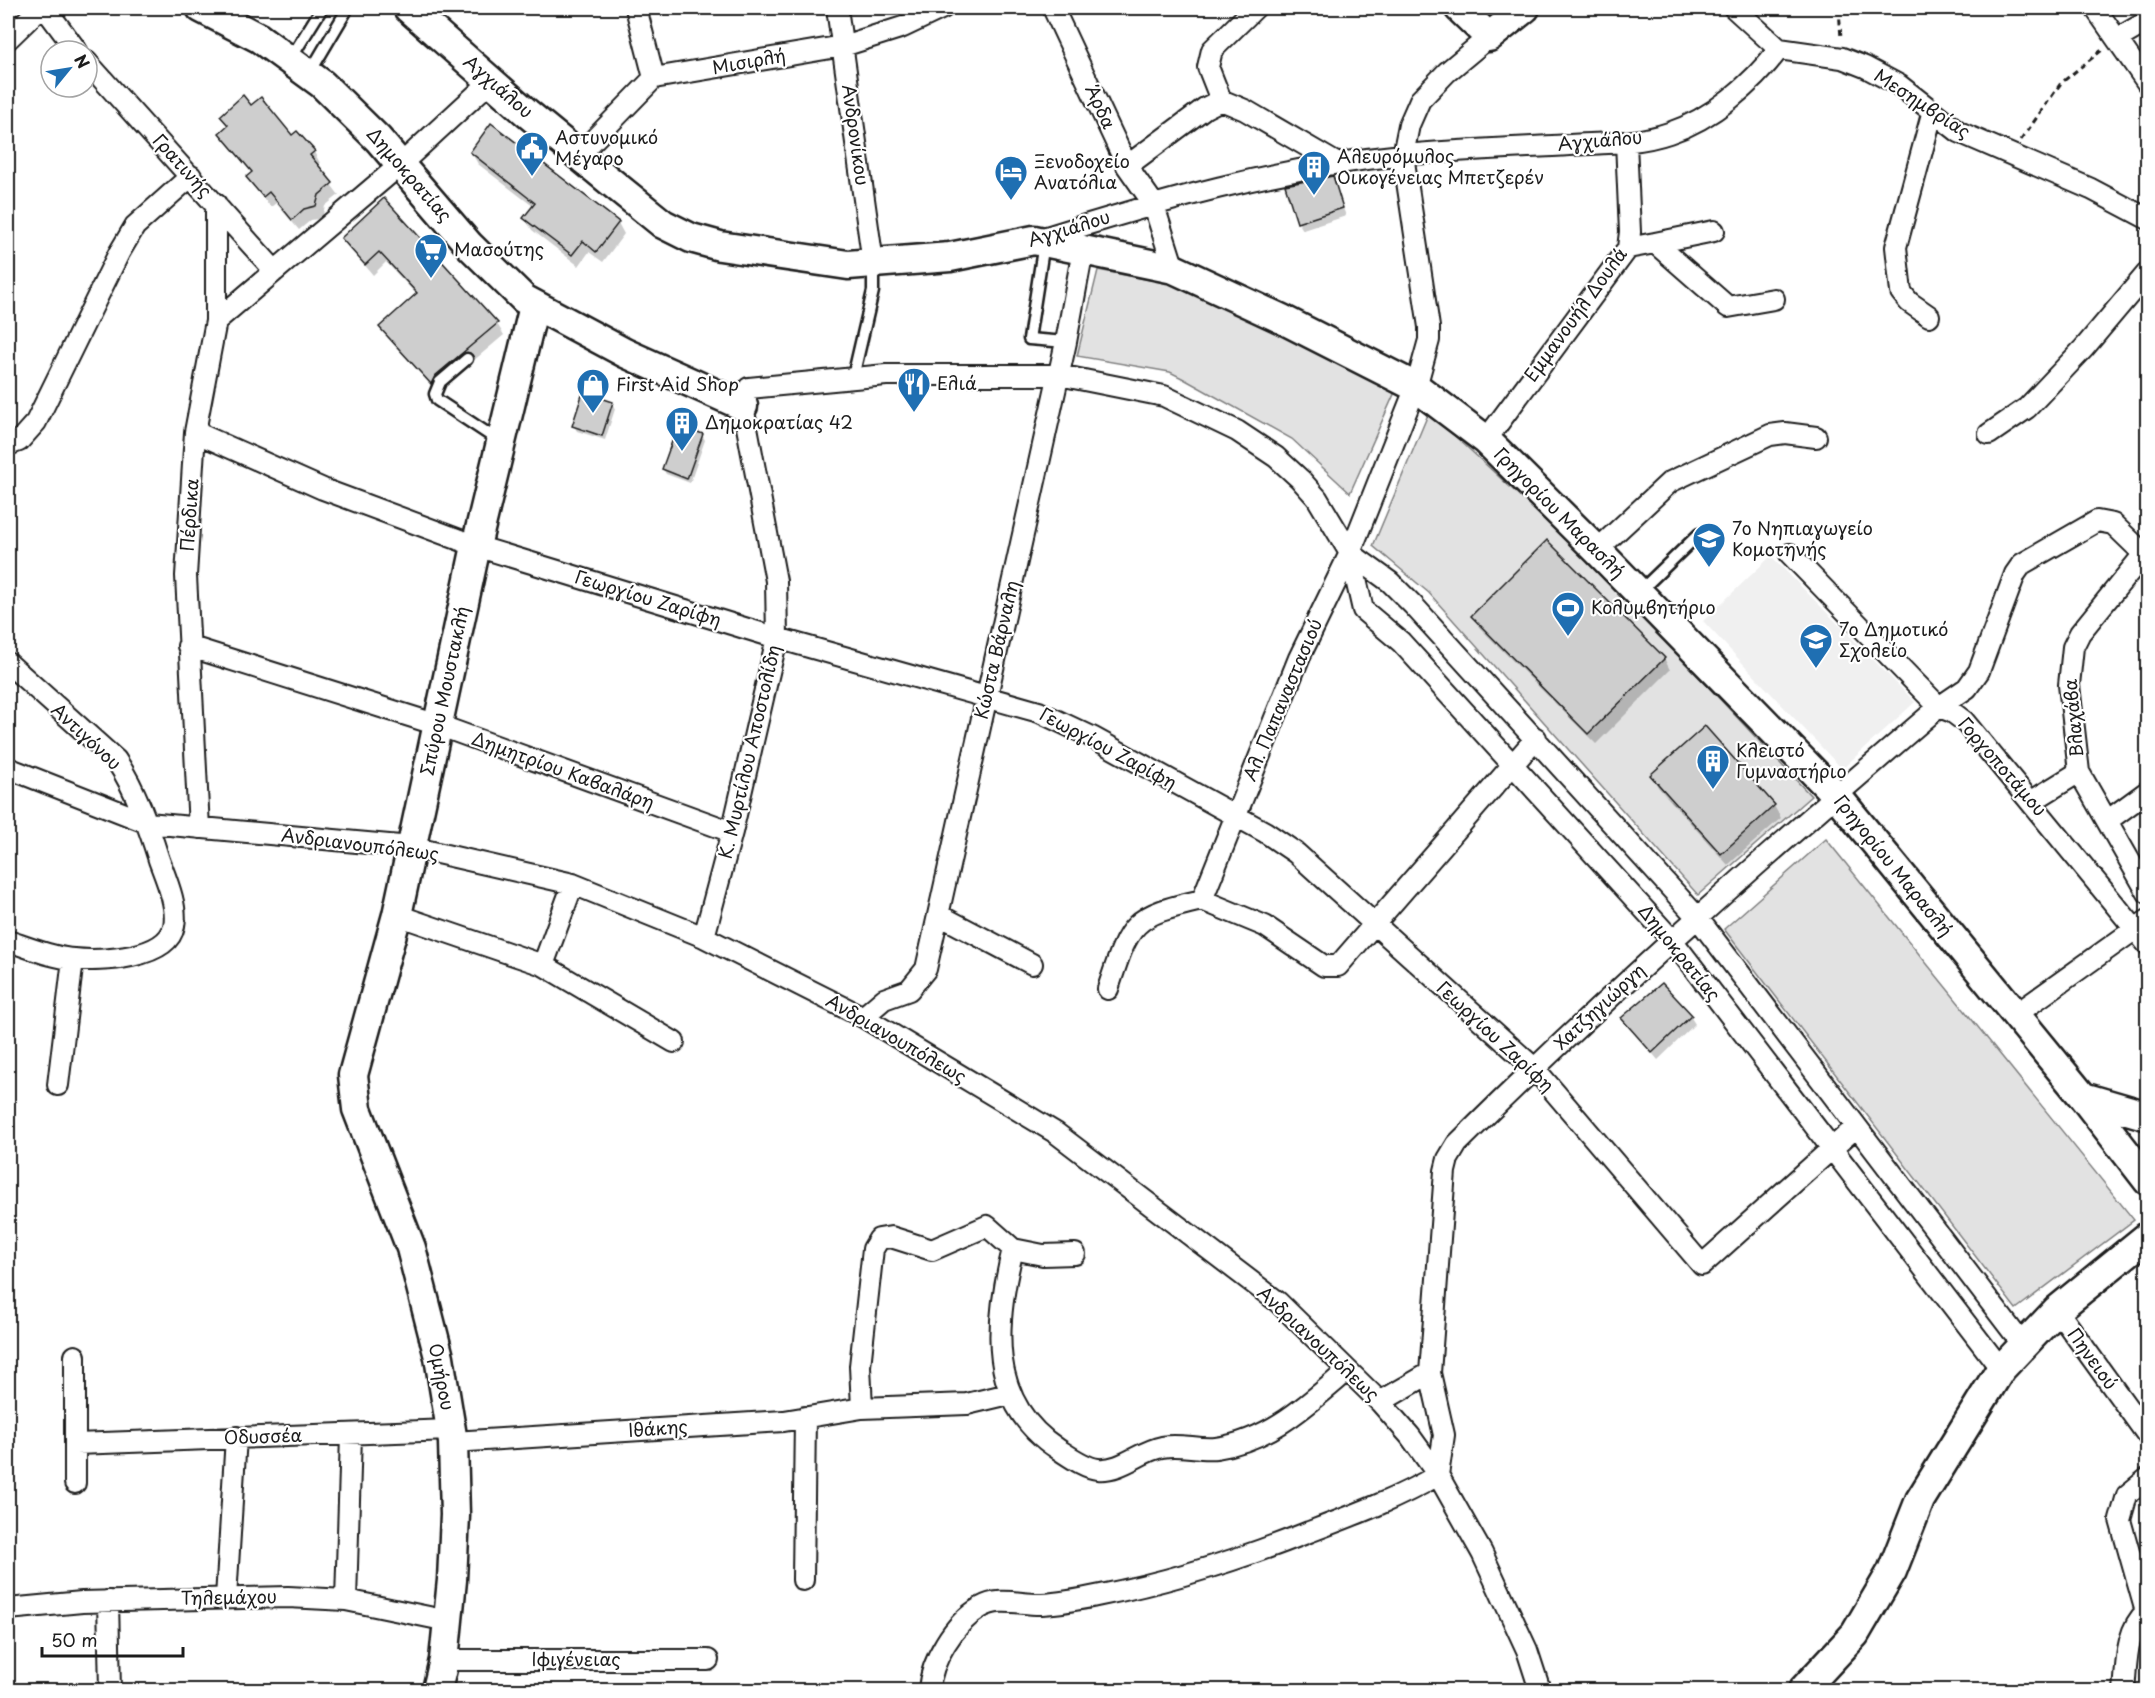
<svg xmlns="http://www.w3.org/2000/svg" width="2155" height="1698" font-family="'Playpen Sans',sans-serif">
<rect width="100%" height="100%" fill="#fff"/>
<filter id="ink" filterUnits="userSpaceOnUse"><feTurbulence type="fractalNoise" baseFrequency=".0167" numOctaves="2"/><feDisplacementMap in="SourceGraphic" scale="12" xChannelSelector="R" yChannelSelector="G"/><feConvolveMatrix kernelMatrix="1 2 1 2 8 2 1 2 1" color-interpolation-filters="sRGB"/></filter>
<g filter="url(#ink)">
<path fill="#f0f0f0" d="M1771 556 1915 702 1842 769 1703 621Z"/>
<path fill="#e2e2e2" stroke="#7f7f7f" stroke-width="1.5" d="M1098 270 1182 286 1395 392 1350 493 1292 439 1182 378 1170 372 1077 356Z
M1429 412 1590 561 1811 796 1698 895 1429 593 1373 546Z
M1826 839 2134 1220 2016 1309 1724 929Z"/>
<path fill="#0003" d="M251 107 314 152 320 163 317 166 339 195 325 206 322 218 311 220 299 230 276 203 271 207 255 189 248 178 253 174 221 133 228 127 221 116Z
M471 152 618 223 624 234 603 262 589 252 579 266 532 230 525 219 534 207 478 164Z
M1332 178 1346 216 1303 230 1298 222Z
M384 200 497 324 504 335 441 388 438 393 388 338 381 327 417 295 386 262 373 275 343 239Z
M612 403 615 409 605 440 577 431 574 426Z
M702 435 705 440 690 483 666 474 663 469Z
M1473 616 1664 658 1670 670 1596 744 1479 627Z
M1705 728 1774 806 1781 818 1728 865 1658 787 1652 775Z
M1690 1016 1695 1024 1658 1060 1623 1018Z"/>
<path fill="#cecece" stroke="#1c1c1c" stroke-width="1.5" d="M243 95 251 105 261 97 292 135 297 131 315 151 310 155 333 183 319 195 316 206 304 209 292 220 269 192 263 197 246 177 252 172 219 133 228 125 220 116Z
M491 123 619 222 596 252 583 241 572 255 523 218 535 203 470 152Z
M1333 176 1343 208 1297 223 1285 185Z
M384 198 498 323 435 376 431 384 379 327 417 293 379 252 365 265 341 238Z
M583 392 613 402 602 436 572 426Z
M678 425 703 434 687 479 662 469Z
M1547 540 1665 658 1588 734 1471 616Z
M1705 726 1775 805 1721 854 1650 775Z
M1662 983 1692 1015 1652 1053 1621 1018Z"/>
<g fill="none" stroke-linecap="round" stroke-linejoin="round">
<defs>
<path id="lane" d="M291 58 322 8
M309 74 348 8
M1044 243 1029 339 1066 342
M467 359 440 382 435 394 437 400 499 441
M853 377 873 291V264
M1639 592 1699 534"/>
<path id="street" d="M45 8 77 51
M636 8 654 78
M837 8 873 263
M1053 8 1127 166 1153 203 1174 269
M1734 8 1779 49 1842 58 1865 67 1899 85 1959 132 2091 189 2148 219
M2095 8 2148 84
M8 39 40 8
M2117 39 2148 21
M87 62 275 271
M1221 100 1208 67 1212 50 1255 8
M579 155 654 78 843 46 903 27 943 8
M1127 166 1205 108 1221 100 1245 110 1336 163
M1040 239C1158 202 1278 167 1402 155 1458 150 1514 148 1570 145 1602 143 1637 144 1669 133 1712 119 1752 84 1779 49
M1655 243 1714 231
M1628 248 1655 243 1728 307 1774 299
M1929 316 1909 302 1901 292 1896 247 1932 114
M216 321 401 164 491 81
M195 432 323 489 476 546 777 638 1039 712 1092 737 1265 832 1296 853 1534 1068 1702 1265 1856 1127
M1989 434 2027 408 2084 348 2148 272
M1486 440 1628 248 1630 232 1626 142
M8 445 19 441 36 422 119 253 135 226 191 176
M2148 549 2080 633 2073 647 2069 685 2079 772 2148 893
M1597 550 1670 482 1770 435 1785 433 1816 437
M1350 553 1390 582 1413 605 1697 917 2023 1345
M1790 554 1939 707 1952 712 1964 721 2148 945
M188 646 438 725 732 832
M8 663 116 760C136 790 148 825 159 860 166 879 178 906 174 926 168 959 100 962 74 959 52 958 28 947 8 941
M8 768 148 823 411 847 573 884 704 937 863 1017 1056 1133 1278 1302 1380 1402 1410 1436 1438 1475 1482 1553 1527 1650 1540 1690
M2032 801 2079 772
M2107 821 2148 791
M199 828 186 576 195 432 216 321V204
M1202 900 1299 658 1350 553 1416 387 1429 340V327L1403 155 1409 125 1420 100 1447 72 1489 37
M1202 900 1265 926 1324 966H1338L1536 738
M397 915 543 965 674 1042
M939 915 1032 964
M704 937 732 832 777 638 776 581 743 406 749 388 886 375H1059L1164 396 1237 431 1276 457 1300 479 1317 498 1350 553 1363 610 1401 642 1672 940 2001 1369
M543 965 573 884
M1108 989C1130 921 1132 916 1202 900
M2015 1015 2148 920
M863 1017 884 999 909 990 926 969 1066 342 1083 250
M58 1085 73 959
M1013 1249 1043 1255 1075 1254
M2057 1310 2148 1436
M1009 1394 967 1404 862 1408 860 1366 873 1249 879 1239 891 1237 932 1250 987 1226 1013 1249C995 1322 986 1402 1058 1449 1069 1456 1085 1468 1098 1469 1122 1471 1140 1451 1162 1447 1179 1443 1198 1450 1216 1448 1269 1441 1307 1405 1347 1371
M1380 1402 1430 1373 1445 1171 1448 1159 1457 1144C1611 991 1774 848 1939 707L1967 688 1979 671 2015 574 2022 564 2097 521 2113 524 2144 554
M453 1442 784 1421 862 1408
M76 1444 450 1430
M75 1483V1356
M803 1580 805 1417
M226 1598 236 1437
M346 1600 351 1435
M108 1601 110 1690
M8 1609 82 1602 288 1597 346 1600 448 1621
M2146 1612 2120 1520 2127 1495 2148 1478
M444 1660H708
M929 1690C931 1661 954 1623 980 1608 1000 1596 1021 1605 1042 1604 1062 1603 1082 1599 1101 1595 1173 1581 1241 1559 1309 1532 1354 1515 1397 1499 1438 1475L1444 1435 1430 1373
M2124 1690C2127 1664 2125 1631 2146 1612"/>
<path id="secondary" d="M201 8 259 38 322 84 378 139 469 245 524 299 625 353 743 406
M408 8 527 113 611 182 663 224 691 238 720 246 848 265 950 257 1034 240 1083 250 1174 269 1282 319 1416 387 1486 440 1597 550 1836 795 2083 1097 2148 1181
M1459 8 1489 37 1525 8
M2083 1097 2148 1116
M437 1690 444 1660 452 1580 455 1515 453 1442 439 1357 411 1248 357 1109 353 1075 397 915 476 546 534 306
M1803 1690 1855 1634 1892 1571 1920 1500 2001 1369 2057 1310 2148 1236"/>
</defs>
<use href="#lane" stroke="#1c1c1c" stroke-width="15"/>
<use href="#street" stroke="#1c1c1c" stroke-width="24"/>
<use href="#secondary" stroke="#1c1c1c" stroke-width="33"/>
<path stroke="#1c1c1c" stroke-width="3" stroke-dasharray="6 4.5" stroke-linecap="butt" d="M1839 8 1841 39
M2021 140 2061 83 2102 50"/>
<use href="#lane" stroke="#fff" stroke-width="10"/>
<use href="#street" stroke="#fff" stroke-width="20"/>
<use href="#secondary" stroke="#fff" stroke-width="28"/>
</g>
</g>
<defs>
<symbol id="civic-pin" viewBox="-11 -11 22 30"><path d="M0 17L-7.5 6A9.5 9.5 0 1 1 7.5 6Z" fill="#1f6fb2" stroke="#fff"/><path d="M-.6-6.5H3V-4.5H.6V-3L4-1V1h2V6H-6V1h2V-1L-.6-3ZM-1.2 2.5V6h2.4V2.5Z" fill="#fff"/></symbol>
<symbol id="building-pin" viewBox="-11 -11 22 30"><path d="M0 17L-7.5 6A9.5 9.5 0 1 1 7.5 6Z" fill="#1f6fb2" stroke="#fff"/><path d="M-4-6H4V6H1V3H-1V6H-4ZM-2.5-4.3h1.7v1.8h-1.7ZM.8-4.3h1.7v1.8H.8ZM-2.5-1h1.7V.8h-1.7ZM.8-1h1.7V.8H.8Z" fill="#fff"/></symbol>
<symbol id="hotel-pin" viewBox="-11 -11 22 30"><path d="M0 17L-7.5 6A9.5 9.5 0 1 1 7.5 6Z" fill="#1f6fb2" stroke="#fff"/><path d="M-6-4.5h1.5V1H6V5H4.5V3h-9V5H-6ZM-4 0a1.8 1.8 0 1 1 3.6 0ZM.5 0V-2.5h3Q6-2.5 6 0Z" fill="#fff"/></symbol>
<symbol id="supermarket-pin" viewBox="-11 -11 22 30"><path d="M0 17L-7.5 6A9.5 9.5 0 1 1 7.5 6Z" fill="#1f6fb2" stroke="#fff"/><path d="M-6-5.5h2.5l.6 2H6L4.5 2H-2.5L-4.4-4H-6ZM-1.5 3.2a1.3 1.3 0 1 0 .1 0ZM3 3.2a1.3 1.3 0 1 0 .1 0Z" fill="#fff"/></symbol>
<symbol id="restaurant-pin" viewBox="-11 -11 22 30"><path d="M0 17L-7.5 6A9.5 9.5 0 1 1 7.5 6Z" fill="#1f6fb2" stroke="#fff"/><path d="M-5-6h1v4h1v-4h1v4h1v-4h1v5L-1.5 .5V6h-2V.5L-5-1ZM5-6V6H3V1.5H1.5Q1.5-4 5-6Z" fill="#fff"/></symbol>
<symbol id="shop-pin" viewBox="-11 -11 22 30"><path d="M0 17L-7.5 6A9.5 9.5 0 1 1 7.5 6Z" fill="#1f6fb2" stroke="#fff"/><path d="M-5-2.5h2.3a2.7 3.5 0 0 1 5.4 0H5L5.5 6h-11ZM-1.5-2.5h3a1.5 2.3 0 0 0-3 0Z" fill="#fff"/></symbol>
<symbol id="school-pin" viewBox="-11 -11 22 30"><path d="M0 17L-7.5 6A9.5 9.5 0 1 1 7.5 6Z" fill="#1f6fb2" stroke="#fff"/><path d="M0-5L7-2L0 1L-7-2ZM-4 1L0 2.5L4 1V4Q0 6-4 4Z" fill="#fff"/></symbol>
<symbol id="stadium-pin" viewBox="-11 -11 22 30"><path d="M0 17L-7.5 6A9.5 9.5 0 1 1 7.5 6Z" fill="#1f6fb2" stroke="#fff"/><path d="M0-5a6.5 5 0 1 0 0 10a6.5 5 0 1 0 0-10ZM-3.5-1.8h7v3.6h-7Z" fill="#fff"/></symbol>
</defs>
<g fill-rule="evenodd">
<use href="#civic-pin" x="513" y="129" width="38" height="52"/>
<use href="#building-pin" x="1295" y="148" width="38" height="52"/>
<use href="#hotel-pin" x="992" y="153" width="38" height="52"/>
<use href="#supermarket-pin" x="412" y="231" width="38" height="52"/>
<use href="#restaurant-pin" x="895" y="365" width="38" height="52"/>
<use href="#shop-pin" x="574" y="366" width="38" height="52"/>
<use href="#building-pin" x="663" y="404" width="38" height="52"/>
<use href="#school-pin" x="1690" y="520" width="38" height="52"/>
<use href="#stadium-pin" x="1549" y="589" width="38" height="52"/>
<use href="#school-pin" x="1797" y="621" width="38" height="52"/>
<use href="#building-pin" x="1694" y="742" width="38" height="52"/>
</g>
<g text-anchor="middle" stroke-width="4.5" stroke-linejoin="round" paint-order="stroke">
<g font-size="18" fill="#1c1c1c" stroke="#fff">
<text transform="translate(749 62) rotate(-10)" y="6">Μισιρλή</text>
<text transform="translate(498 87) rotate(41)" y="6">Αγχιάλου</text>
<text transform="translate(1922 104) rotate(33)" y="6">Μεσημβρίας</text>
<text transform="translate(1100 107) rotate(65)" y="6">Άρδα</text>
<text transform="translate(855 135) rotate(82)" y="6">Ανδρονίκου</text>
<text transform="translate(1600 141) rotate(-5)" y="6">Αγχιάλου</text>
<text transform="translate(182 166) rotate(48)" y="6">Γρατινής</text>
<text transform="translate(409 175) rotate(49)" y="6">Δημοκρατίας</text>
<text transform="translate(1069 229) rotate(-17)" y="6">Αγχιάλου</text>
<text transform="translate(1576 315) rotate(-54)" y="6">Εμμανουήλ Δουλά</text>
<text transform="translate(1559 513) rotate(45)" y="6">Γρηγορίου Μαρασλή</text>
<text transform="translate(190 515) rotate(-86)" y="6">Πέρδικα</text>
<text transform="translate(648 599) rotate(17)" y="6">Γεωργίου Ζαρίφη</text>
<text transform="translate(997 650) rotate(-77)" y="6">Κώστα Βάρναλη</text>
<text transform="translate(445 691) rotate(-78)" y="6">Σπύρου Μουστακλή</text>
<text transform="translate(1283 700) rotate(-67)" y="6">Αλ. Παπαναστασιού</text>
<text transform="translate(2074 718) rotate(-95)" y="6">Βλαχάβα</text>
<text transform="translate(86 737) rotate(43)" y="6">Αντιγόνου</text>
<text transform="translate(1108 749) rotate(28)" y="6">Γεωργίου Ζαρίφη</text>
<text transform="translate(750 752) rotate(-77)" y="6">Κ. Μυρτίλου Αποστολίδη</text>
<text transform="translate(2002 767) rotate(49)" y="6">Γοργοποτάμου</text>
<text transform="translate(563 771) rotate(20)" y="6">Δημητρίου Καβαλάρη</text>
<text transform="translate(360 845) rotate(7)" y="6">Ανδριανουπόλεως</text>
<text transform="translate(1893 866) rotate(51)" y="6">Γρηγορίου Μαρασλή</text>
<text transform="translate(1679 953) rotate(51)" y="6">Δημοκρατίας</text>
<text transform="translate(1600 1007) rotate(-43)" y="6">Χατζηγιώργη</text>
<text transform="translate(1495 1037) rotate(43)" y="6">Γεωργίου Ζαρίφη</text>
<text transform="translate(896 1039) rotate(30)" y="6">Ανδριανουπόλεως</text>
<text transform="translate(1318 1344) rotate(43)" y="6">Ανδριανουπόλεως</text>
<text transform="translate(2092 1359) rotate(54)" y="6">Πηνειού</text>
<text transform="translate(441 1377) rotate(79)" y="6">Ομήρου</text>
<text transform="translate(658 1429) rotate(-4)" y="6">Ιθάκης</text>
<text transform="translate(263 1437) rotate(-2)" y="6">Οδυσσέα</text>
<text transform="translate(229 1598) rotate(-1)" y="6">Τηλεμάχου</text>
<text x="576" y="1666">Ιφιγένειας</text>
</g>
<g font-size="18" fill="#1c1c1c" stroke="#fff" text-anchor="start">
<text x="555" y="144">Αστυνομικό<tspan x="555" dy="21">Μέγαρο</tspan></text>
<text x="1337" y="163">Αλευρόμυλος<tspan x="1337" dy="21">Οικογένειας Μπετζερέν</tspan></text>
<text x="1034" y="168">Ξενοδοχείο<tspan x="1034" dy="21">Ανατόλια</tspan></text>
<text x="454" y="256">Μασούτης</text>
<text x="937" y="390">Ελιά</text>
<text x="616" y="391">First Aid Shop</text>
<text x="705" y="429">Δημοκρατίας 42</text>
<text x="1732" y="535">7ο Νηπιαγωγείο<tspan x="1732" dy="21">Κομοτηνής</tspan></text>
<text x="1591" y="614">Κολυμβητήριο</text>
<text x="1839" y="636">7ο Δημοτικό<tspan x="1839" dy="21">Σχολείο</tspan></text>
<text x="1736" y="757">Κλειστό<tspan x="1736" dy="21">Γυμναστήριο</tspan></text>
</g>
</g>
<rect width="2155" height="1698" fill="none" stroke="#fff" stroke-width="30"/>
<rect x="15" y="15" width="2125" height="1668" fill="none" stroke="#1c1c1c" stroke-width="2" filter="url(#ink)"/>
<g transform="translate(69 69) rotate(60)"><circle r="28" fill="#ffffff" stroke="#a4a4a4" stroke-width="1.5"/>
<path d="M0-4.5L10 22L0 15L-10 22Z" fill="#1f6fb2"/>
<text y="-9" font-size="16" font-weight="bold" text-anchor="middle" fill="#1c1c1c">N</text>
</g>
<path d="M42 1647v9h141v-9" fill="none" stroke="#1c1c1c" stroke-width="3"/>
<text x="51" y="1647" font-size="18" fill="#1c1c1c" stroke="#ffffff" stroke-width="4.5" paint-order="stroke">50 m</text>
</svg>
